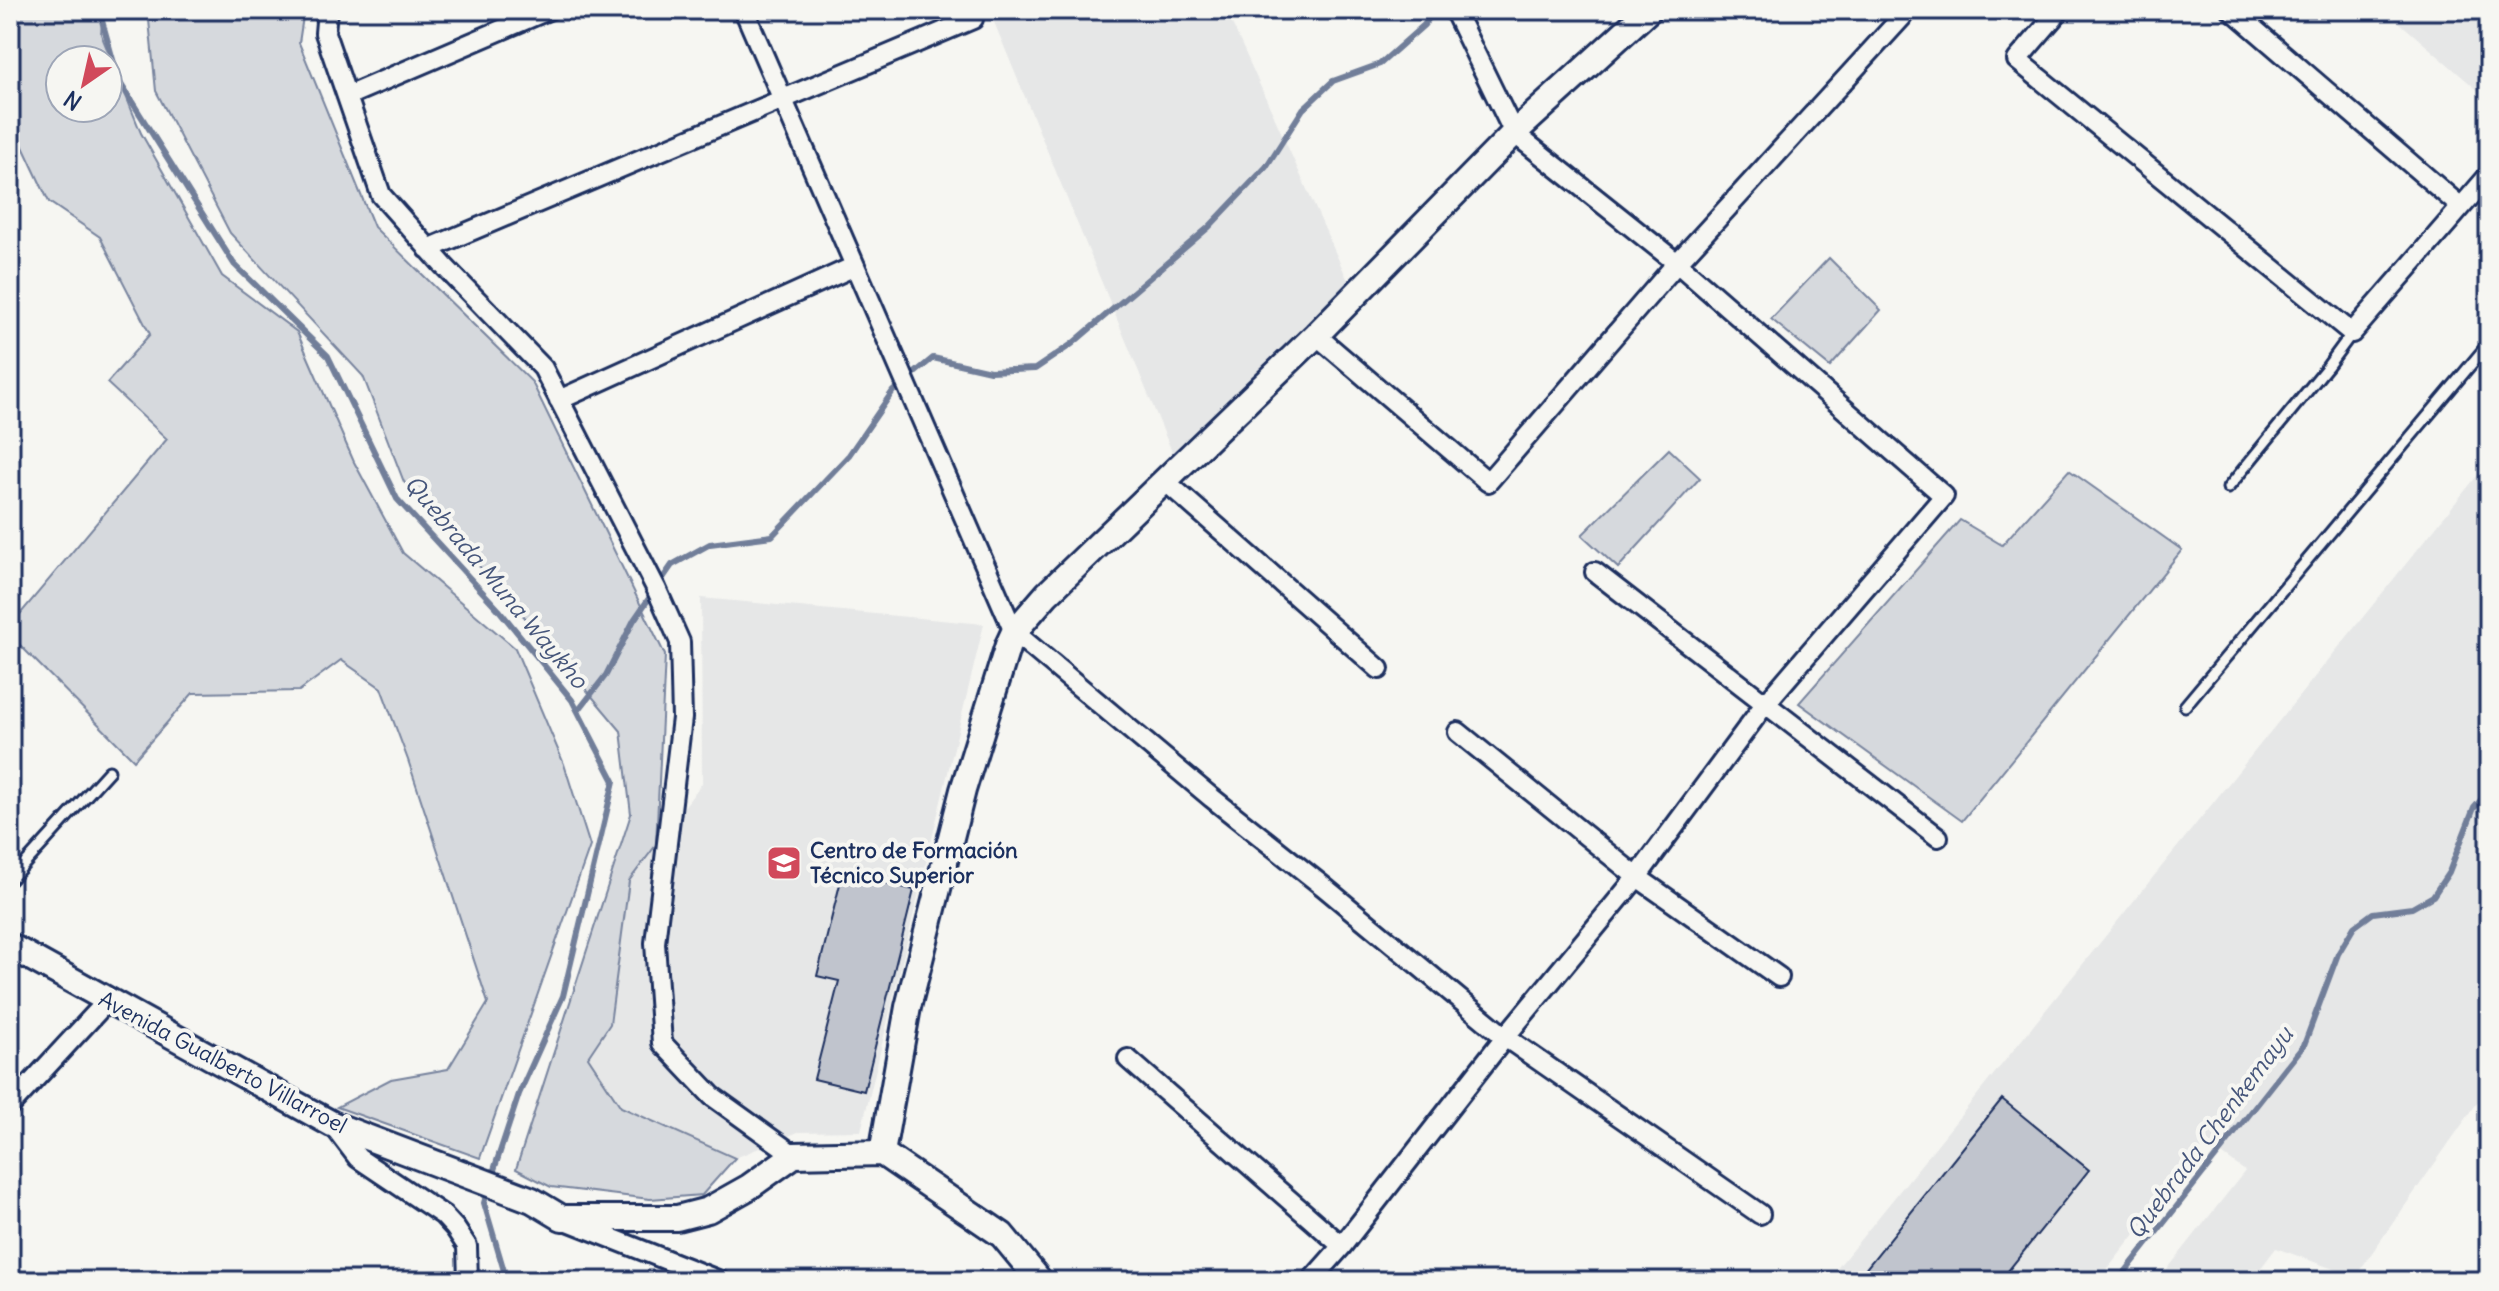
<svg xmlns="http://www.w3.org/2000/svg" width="2499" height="1291" font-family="Delius,sans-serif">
<rect width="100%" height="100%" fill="#f6f6f2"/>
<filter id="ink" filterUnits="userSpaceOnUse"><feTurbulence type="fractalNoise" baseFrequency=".0125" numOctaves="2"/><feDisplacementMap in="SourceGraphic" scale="16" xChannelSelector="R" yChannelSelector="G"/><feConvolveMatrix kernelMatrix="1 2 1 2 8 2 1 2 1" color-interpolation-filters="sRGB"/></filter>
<g filter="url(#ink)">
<path fill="#e6e7e7" d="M989 10H1226L1350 285 1172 452Z
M2385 10H2489V100Z
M2489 461V1086L2355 1277 2276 1248 2251 1281H2158L2245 1171 2207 1143 2098 1281H1827Z
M701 598 984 624 861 1131 798 1132 735 1158 621 1106 588 1057 610 1024 629 881 702 783Z"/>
<path fill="#d6d9dd" stroke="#78849e" stroke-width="2" fill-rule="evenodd" d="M10 10H103L101 34 141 133 222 276 297 332 354 462 403 553 515 648 564 764 590 846 480 1158 337 1107 391 1079 448 1069 488 1003 408 760 381 688 341 660 299 691 193 693 134 760 10 635V626L167 439 107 383 150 334 100 237 49 202 10 119ZM108 60V108H60V60Z
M148 10H304L299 43 374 227 532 382 665 655 656 845 629 881 610 1024 588 1057 621 1107 735 1158 702 1195 650 1199 551 1187 516 1169 631 814 621 731 537 631 404 482 363 376 230 233 156 91Z
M1829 258 1881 310 1830 367 1771 319Z
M1669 449 1700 478 1618 568 1582 535Z
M2069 470 2182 550 1962 821 1799 703 1960 520 2002 545Z"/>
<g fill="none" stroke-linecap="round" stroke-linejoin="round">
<path stroke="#717e99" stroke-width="6" d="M99 10 119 81 234 264 328 356 397 499 499 610 572 700 614 781 563 996 519 1094 491 1179
M578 711 606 675 634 620 672 565 710 544 772 536 849 455 893 391 933 358 990 371 1035 369 1072 344 1209 227 1266 167 1303 109 1333 81 1380 64 1424 25 1435 10
M488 1190 484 1203 507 1281
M2118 1281 2304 1045 2338 954 2354 927 2373 913 2412 908 2433 896 2449 872 2474 808 2489 791"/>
</g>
<path fill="#c0c4cd" stroke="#1b2f5e" stroke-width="2" d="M843 872 914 890 864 1091 814 1079 839 981 817 976Z
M2002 1099 2089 1170 2000 1281H1856Z"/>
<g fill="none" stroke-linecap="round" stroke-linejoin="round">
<defs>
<path id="lane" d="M2228 488 2327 367 2352 333
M2185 706 2489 343
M10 880 109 771"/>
<path id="street" d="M327 10 325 33 381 195 444 266 543 368 656 588 680 642 682 718 655 943 662 1043 712 1096 794 1155
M744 10 1014 632 1212 798 1324 887 1505 1037 1760 1214
M2060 10 2017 60 2352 333 2489 175
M2232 10 2461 207
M347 96 548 10
M428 249 973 19
M1316 335 1488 482 1677 263 1902 17
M559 400 855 266
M1165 481 1379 669
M1595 572 1938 837
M1458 732 1637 877 1779 977
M1128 1059 1342 1246
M10 1106 108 1000
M333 1125 358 1158 443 1215 455 1228 467 1246 468 1281
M568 1221 720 1281
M1311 1281 1342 1246 1505 1037 1637 877 1765 704 1944 496 1677 263 1514 133 1454 10"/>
<path id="secondary" d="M10 946 332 1124 532 1200 562 1218H677L708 1210 749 1187 794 1155 882 1153 1002 1235 1040 1281
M882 1153 908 1007 963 790 1008 645 1014 632 1047 594 1316 335 1514 133 1649 10"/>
</defs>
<use href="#lane" stroke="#1b2f5e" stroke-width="15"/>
<use href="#street" stroke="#1b2f5e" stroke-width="24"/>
<use href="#secondary" stroke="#1b2f5e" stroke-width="30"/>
<use href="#lane" stroke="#f6f6f2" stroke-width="9"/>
<use href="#street" stroke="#f6f6f2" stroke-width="18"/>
<use href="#secondary" stroke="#f6f6f2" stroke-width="24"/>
</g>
</g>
<defs>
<symbol id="university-square" viewBox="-11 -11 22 22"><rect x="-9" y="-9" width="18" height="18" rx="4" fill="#d1495b" stroke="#f6f6f2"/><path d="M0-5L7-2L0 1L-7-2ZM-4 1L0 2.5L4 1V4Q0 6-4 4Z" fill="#fff"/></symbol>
</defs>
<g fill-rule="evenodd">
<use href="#university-square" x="764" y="843" width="40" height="40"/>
</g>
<g text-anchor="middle" stroke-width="8" stroke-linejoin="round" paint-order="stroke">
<g font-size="22" font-weight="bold" fill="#1b2f5e" stroke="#f6f6f2" text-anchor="start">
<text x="810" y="858">Centro de Formación<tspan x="810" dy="25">Técnico Superior</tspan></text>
</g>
<g font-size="22" fill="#1b2f5e" stroke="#f6f6f2">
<text transform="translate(223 1062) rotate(28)" y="8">Avenida Gualberto Villarroel</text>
</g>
<g font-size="24" font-style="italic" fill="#46567b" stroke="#f6f6f2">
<text transform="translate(496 582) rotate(50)" y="8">Quebrada Muna Waykho</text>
<text transform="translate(2210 1133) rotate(-53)" y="8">Quebrada Chenkemayu</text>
</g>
</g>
<rect width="2499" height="1291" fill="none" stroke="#f6f6f2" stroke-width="40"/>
<rect x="20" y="20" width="2459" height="1251" fill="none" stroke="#1b2f5e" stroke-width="3" filter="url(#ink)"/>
<g transform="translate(84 84) rotate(214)"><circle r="38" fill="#f6f6f2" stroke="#9ea6b7" stroke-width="2"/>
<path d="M0-6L14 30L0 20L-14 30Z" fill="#d1495b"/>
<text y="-12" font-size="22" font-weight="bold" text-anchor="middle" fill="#1b2f5e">N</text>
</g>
</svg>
